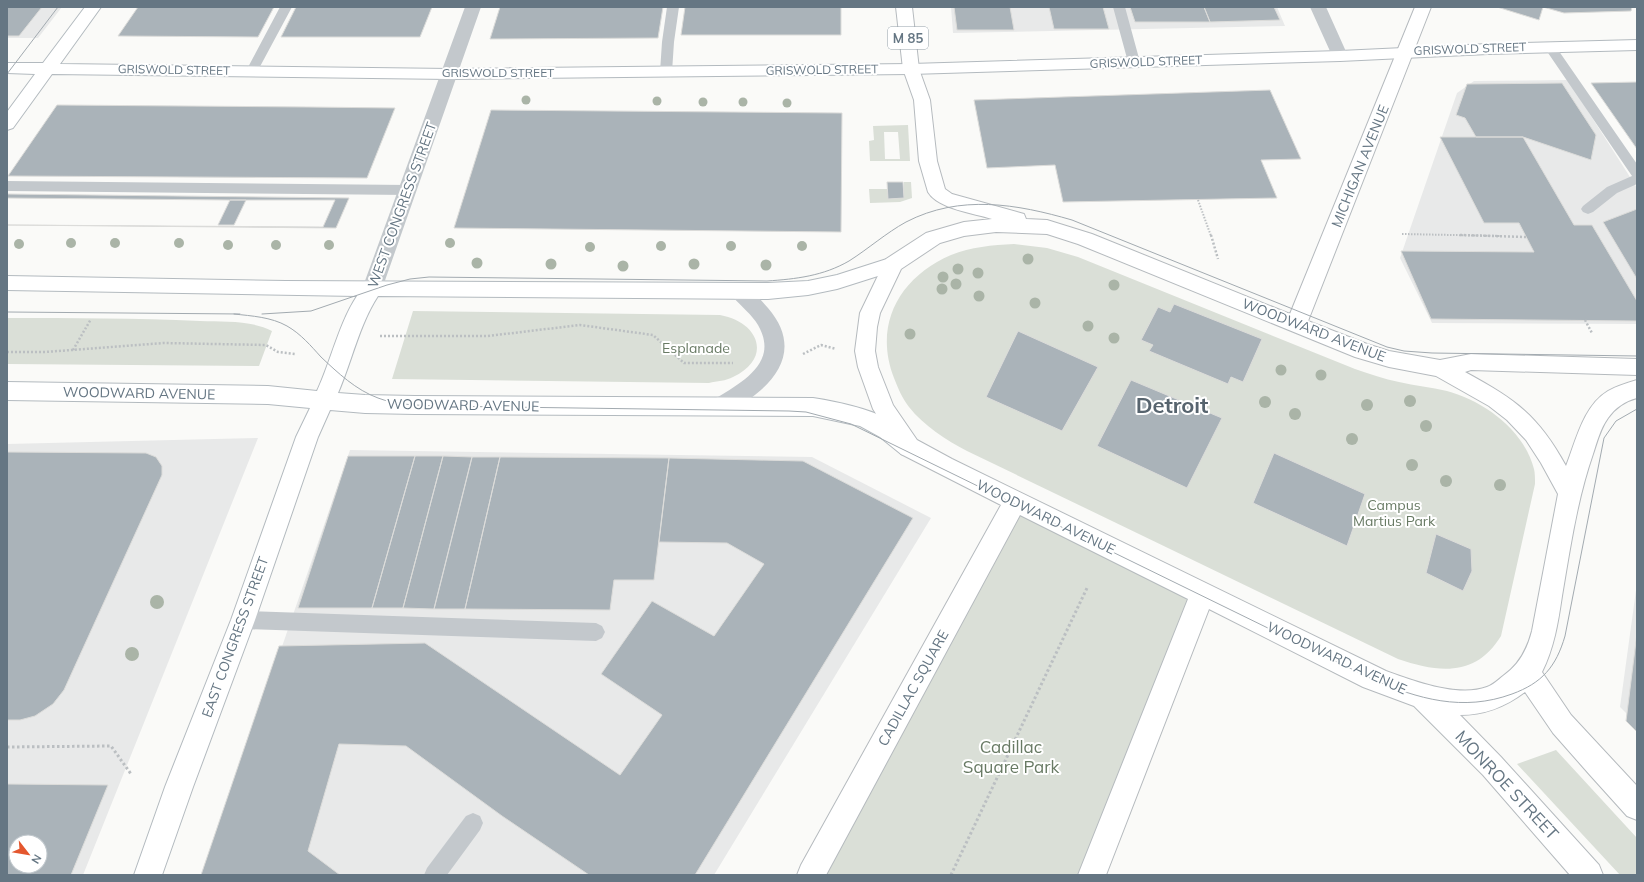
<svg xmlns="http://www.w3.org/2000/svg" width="1644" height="882" font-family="Mulish,sans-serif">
<rect width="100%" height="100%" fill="#fafaf8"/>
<path fill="#e8e9e9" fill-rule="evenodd" d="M7 7H62L38 38H7Z
M951 7H1277L1285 26 953 33Z
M1568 80 1637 188V324L1432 323 1400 258 1457 93 1474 81Z
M258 438 83 875H7V444ZM16 842H40V866H16Z
M350 450 812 457 931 518 714 875H203Z
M1637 583V724L1620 707Z"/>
<path fill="#dadfd7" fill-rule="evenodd" d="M908 125 910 161H870L869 141 874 140 873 126ZM898 132 900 159H885L884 132Z
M904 182H911L912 198 900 202 870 203 869 189H887L888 199 904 198Z
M1014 244 1047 248 1078 257 1355 369C1370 374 1384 379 1399 382 1415 386 1431 387 1447 391 1484 401 1524 430 1534 469 1535 473 1535 479 1535 484L1501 636C1476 677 1439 673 1398 659L967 451C946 440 924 426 909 407 902 398 898 388 894 378 873 324 900 277 951 255 971 247 992 245 1014 244Z
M413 311 720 315C759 322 773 358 733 377 726 381 717 381 709 383L392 379Z
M7 318C71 318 136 318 200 321 224 322 251 320 272 331L259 366 7 364Z
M1015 501 1202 595 1091 875H811Z
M1556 750 1637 838V875H1620L1517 764Z"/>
<path fill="#aab3b9" stroke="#dcdcda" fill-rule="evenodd" d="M7 7H42L19 36H7Z
M138 7H274L258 37 118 36Z
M296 7H432L420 37H281Z
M500 7H663L658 38 490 39Z
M685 7H841V35H681Z
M954 7H1010L1014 30H957Z
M1049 7H1103L1109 29H1054Z
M1130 7H1204L1210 22H1135Z
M1204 7H1274L1280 20 1210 22Z
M1497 7H1632L1631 11 1564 13 1543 7 1539 20Z
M1637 82V149L1591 83Z
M1562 83 1596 135 1591 160 1523 137H1476L1465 118 1456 115 1467 84Z
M1270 90 1301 159 1261 160 1277 198 1063 202 1055 165 987 168 974 100Z
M57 105 308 107 395 108 367 178 8 176Z
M491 110 842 113 841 232 454 228Z
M1440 137H1523L1574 225H1592L1637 301V321L1431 319 1401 251 1534 252 1519 223H1484Z
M887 182H903L904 198 888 199Z
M7 194 349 198 336 228 7 225Z
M7 198 230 200H335L323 227 7 225Z
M230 200H246L234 225H218Z
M1637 209V279L1603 222Z
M1174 304 1262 339 1243 382 1231 377 1228 384 1149 351 1153 345 1141 340 1158 307 1170 312Z
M1018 331 1098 367 1062 431 986 397Z
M1131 380 1222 418 1187 488 1097 446Z
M7 452 146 453 156 457 162 466V475L64 690 53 704 35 716 20 720H7Z
M1274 453 1365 494 1347 546 1253 503Z
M348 456H415L372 608H298Z
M415 456H443L403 608H372Z
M443 456 472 457 434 609 403 608Z
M472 457H500L465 609H434Z
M500 457 669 458 654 580H614L610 610 465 609Z
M669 458 803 461 913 518 695 875H589L502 816 406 746 339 744 308 851 340 875H201L279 646 425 643 620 775 662 715 601 674 652 601 714 636 764 564 727 543 659 542Z
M1436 534 1471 549 1472 571 1463 591 1426 573Z
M1637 633V732L1626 721Z
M7 784 108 785 71 875H7ZM16 842H40V866H16Z"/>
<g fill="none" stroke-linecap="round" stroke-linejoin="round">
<defs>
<path id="secondary" d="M85 7H101L60 64 450 69 911 64 1340 51 1488 44 1637 40V50L1488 54 1340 61 911 74 450 79 52 74 13 128 7 130V112L35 74 7 73V63H43Z
M893 257 900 259 903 264 900 269 837 289 808 295 768 299 378 296C359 325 352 361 338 393L365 395 415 396 813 398C845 403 905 415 920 447L917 454 909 456 901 454 880 437 860 426 813 416 415 414 365 413 330 410 318 437 255 620 193 787 162 875H134L165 787 231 620 296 437 310 408 268 404 7 400V382L268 386 317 391C331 361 339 323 357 296L7 290V276L286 281 768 283 808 281 837 275Z"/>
<path id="primary" d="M896 7H912L919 69 930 100 937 161 945 189 952 194 1024 214 1026 219 1047 220 1092 234 1290 314 1415 7H1431L1308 321 1367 344 1389 351 1440 360 1471 354 1637 359V375L1471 370 1465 372C1515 399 1538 415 1566 466 1576 441 1583 406 1608 391 1617 386 1627 383 1637 380V398C1625 401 1615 408 1608 418 1600 429 1597 442 1593 454 1577 500 1570 549 1562 596 1558 623 1554 648 1542 672L1571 715 1637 786V820L1627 816 1590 775 1553 733 1525 692C1505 707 1485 715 1460 715L1501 757 1599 865 1603 875H1570L1483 775 1414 706 1363 687 1209 609 1106 875H1078L1188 599 1020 515 826 875H797L801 865 1001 505 901 454 873 409 858 367 855 351 860 313 886 259 926 233 964 222 992 219C974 213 938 209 928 192L919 161 914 100 903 69ZM996 232 1047 234 1078 244 1355 357 1389 367 1436 376 1489 406 1507 420 1526 440 1541 463 1558 494 1532 631C1527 650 1519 665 1503 676 1498 680 1493 685 1487 687 1458 698 1414 681 1386 671L952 459 917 440 893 405 878 367 875 351 877 327 880 313 901 269 940 243 964 236Z"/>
</defs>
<use href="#secondary" stroke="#b3babf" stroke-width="2"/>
<use href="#primary" stroke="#b5babe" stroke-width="2"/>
<path stroke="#bbbfc2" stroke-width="2" stroke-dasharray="1.5 1.5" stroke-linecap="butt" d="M1198 200 1211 236
M1402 234 1502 236"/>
<path stroke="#bbbfc2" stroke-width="2.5" stroke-dasharray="2 2" stroke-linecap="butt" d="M1211 235 1218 259
M1460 235 1526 237
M1585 320 1592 333
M380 336H488L580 325 653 335 684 363H733
M73 350 91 319
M7 352H45L164 343 266 345 278 352 295 354
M803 354 821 345 836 349"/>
<path stroke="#bbbfc2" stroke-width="3" stroke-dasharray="2.5 2.5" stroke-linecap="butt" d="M7 747 111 746 131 774
M951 875 1087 588"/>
<path fill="#c3c8cc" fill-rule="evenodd" d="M280 7H292L256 74H248L246 71Z
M667 7H679L674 42 672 72 670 75H662L660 72 662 42Z
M1113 7H1125L1140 62 1138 65H1130L1128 62Z
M1550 43 1554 44 1637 164V184L1617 193 1593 212 1588 214 1583 212 1581 209 1583 206 1607 187 1632 176 1544 47 1546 44Z
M7 181 409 185 414 187 416 190 414 193 409 195 7 191Z
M243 611 596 623 602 626 605 632 602 638 596 641 243 629 237 626 234 620 237 614Z
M473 813 480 816 483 823 480 830 447 875H424L427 868 466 816Z"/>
<path fill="#c3c8cc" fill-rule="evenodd" d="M465 7H481L382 289 379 294 372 297 365 294 362 289Z
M1310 7H1326L1348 56 1346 60 1340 61 1334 60Z
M740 284C751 288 760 299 768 308 799 344 783 376 748 400 739 406 731 412 721 415L713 412 710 406 713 400C741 383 780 363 758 325 752 315 741 306 733 297L730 292 733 287Z"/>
<use href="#secondary" fill="#fff" fill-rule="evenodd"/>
<use href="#primary" fill="#fff" fill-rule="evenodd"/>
<path stroke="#a2aab0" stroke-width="1" d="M7 74 58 7
M7 312 240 314
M234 314C252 316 271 317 287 326 301 334 311 346 321 357 338 373 356 390 378 398 396 405 416 405 435 406L789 411 806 412 851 424 1372 679C1418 699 1463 712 1512 694 1542 683 1556 667 1565 636L1604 438 1616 421 1637 409
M262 314 311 311 387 285 410 279 429 277 767 281C796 279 823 276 849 261 868 249 886 233 906 222 960 194 1017 204 1072 220L1387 347 1404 351 1432 353 1637 356"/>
</g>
<g fill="#aab4a7">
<circle cx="526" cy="100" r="4.5"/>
<circle cx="657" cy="101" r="4.5"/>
<circle cx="703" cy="102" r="4.5"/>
<circle cx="743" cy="102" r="4.5"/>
<circle cx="787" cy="103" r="4.5"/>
<circle cx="71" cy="243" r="5"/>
<circle cx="115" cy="243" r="5"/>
<circle cx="179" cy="243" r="5"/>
<circle cx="450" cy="243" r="5"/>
<circle cx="19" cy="244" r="5"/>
<circle cx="228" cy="245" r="5"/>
<circle cx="276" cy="245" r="5"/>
<circle cx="329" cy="245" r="5"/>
<circle cx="661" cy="246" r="5"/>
<circle cx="731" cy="246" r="5"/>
<circle cx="802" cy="246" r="5"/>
<circle cx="590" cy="247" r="5"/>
<circle cx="1028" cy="259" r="5.5"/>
<circle cx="477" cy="263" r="5.5"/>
<circle cx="551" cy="264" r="5.5"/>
<circle cx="694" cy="264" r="5.5"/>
<circle cx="766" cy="265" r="5.5"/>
<circle cx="623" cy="266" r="5.5"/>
<circle cx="958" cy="269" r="5.5"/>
<circle cx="978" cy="273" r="5.5"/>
<circle cx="943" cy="277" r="5.5"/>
<circle cx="956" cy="284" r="5.5"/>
<circle cx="1114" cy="285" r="5.5"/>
<circle cx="942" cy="289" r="5.5"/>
<circle cx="979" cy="296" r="5.5"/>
<circle cx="1035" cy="303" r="5.5"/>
<circle cx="1088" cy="326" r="5.5"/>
<circle cx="910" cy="334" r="5.5"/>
<circle cx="1114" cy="338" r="5.5"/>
<circle cx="1281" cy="370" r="5.5"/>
<circle cx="1321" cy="375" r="5.5"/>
<circle cx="1410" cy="401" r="6"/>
<circle cx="1265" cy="402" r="6"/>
<circle cx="1367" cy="405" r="6"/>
<circle cx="1295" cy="414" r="6"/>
<circle cx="1426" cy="426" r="6"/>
<circle cx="1352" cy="439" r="6"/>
<circle cx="1412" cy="465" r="6"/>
<circle cx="1446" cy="481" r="6"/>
<circle cx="1500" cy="485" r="6"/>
<circle cx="157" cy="602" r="7"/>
<circle cx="132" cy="654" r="7"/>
</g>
<g text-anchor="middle" stroke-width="4" stroke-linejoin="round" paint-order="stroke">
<g font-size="12" fill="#657683" stroke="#fff">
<text transform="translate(1470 49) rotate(-2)" y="4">GRISWOLD STREET</text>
<text transform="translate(1146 62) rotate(-2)" y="4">GRISWOLD STREET</text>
<text transform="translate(174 70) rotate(1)" y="4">GRISWOLD STREET</text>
<text transform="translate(822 70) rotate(-1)" y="4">GRISWOLD STREET</text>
<text x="498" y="77">GRISWOLD STREET</text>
</g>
<rect fill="#fff" stroke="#939fa8" stroke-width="1" x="888" y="27" width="40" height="22" rx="3"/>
<g font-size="13" font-weight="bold" fill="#657683">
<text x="908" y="43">M 85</text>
</g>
<g font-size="14" fill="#657683" stroke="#fff">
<text transform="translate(1360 166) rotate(-68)" y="5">MICHIGAN AVENUE</text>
<text transform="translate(402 205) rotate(-70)" y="5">WEST CONGRESS STREET</text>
<text transform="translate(1314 330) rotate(21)" y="5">WOODWARD AVENUE</text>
<text transform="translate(139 393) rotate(1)" y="5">WOODWARD AVENUE</text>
<text transform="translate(463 405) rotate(1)" y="5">WOODWARD AVENUE</text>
<text transform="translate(1046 517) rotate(26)" y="5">WOODWARD AVENUE</text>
<text transform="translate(235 637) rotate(-70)" y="5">EAST CONGRESS STREET</text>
<text transform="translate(1337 658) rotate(25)" y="5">WOODWARD AVENUE</text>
<text transform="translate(913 688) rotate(-61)" y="5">CADILLAC SQUARE</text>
</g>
<g font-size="14" fill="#687a64" stroke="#fff">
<text x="696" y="353">Esplanade</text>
<text x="1394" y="510">Campus<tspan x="1394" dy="16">Martius Park</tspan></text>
</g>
<g font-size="17" fill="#687a64" stroke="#fff">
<text x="1011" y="753">Cadillac<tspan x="1011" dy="20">Square Park</tspan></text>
</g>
<g font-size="17" fill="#657683" stroke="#fff">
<text transform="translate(1507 785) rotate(47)" y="6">MONROE STREET</text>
</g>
<g font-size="22" font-weight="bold" fill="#57646e" stroke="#fff">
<text x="1172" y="413">Detroit</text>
</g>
</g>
<rect width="1644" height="882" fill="none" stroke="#657683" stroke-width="16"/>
<g transform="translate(28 854) rotate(121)"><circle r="19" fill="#ffffff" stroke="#c1c8cd"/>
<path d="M0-3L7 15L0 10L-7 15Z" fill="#e4572e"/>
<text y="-6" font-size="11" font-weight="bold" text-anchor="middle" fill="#657683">N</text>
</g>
</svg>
